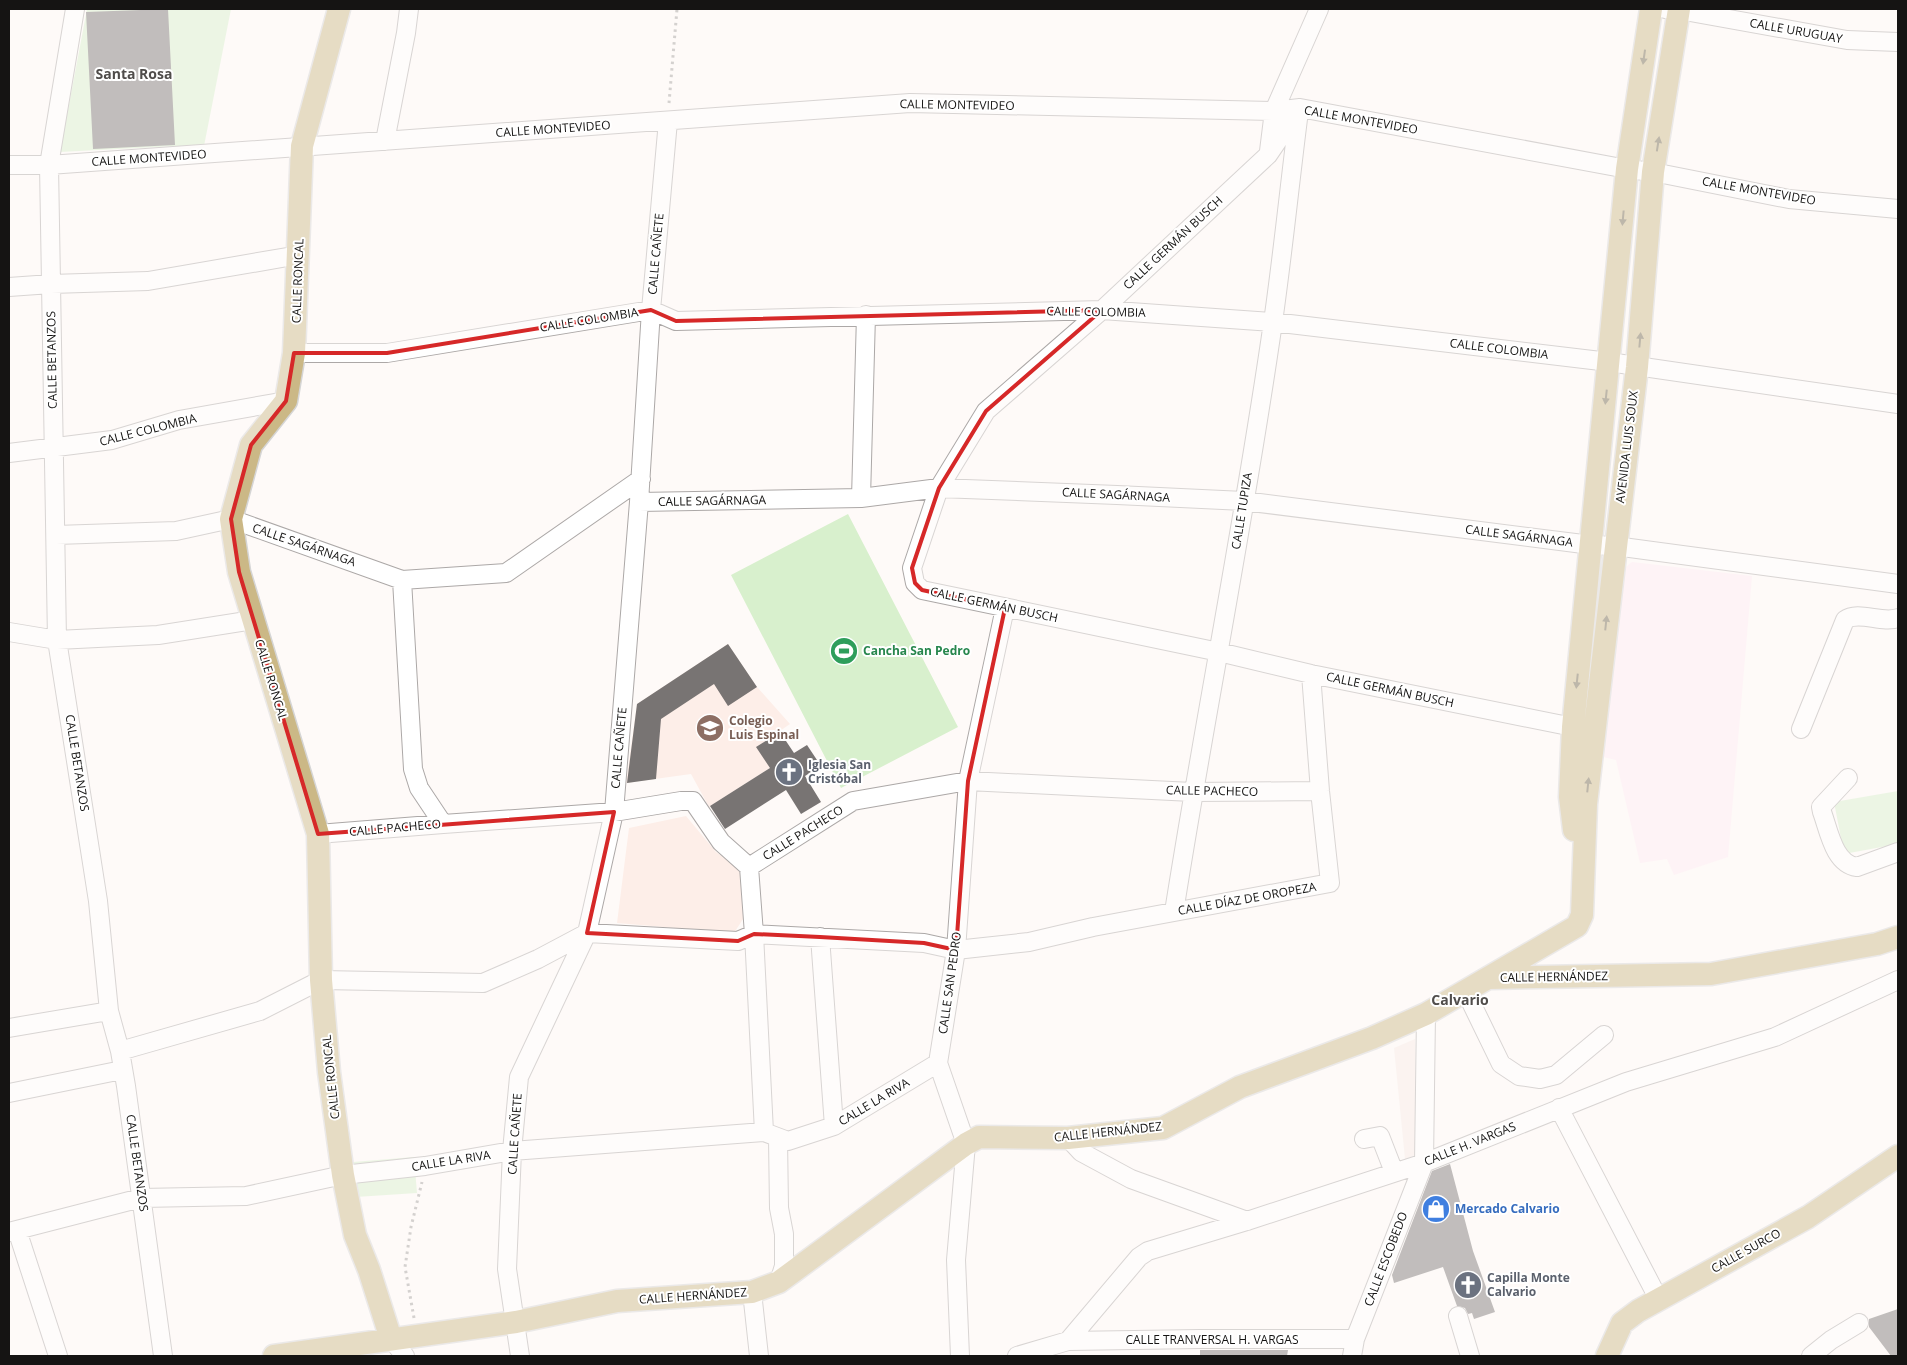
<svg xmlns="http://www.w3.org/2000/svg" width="1907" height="1365" font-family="'Open Sans',sans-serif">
<rect width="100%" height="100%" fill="#fefaf8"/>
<path fill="#f8ece7" d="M1415 1039 1416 1155 1405 1159 1394 1048Z"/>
<path fill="#ffebf3" d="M1632 562 1752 576 1728 857 1674 875 1667 859 1640 863 1616 760 1599 756 1626 567Z"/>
<path fill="#fdeee8" d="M728 644 757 687 790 724 758 746 770 768 709 807 691 774 626 783 637 704Z
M686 816 716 852 741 869 743 919 734 933 617 923 629 828Z"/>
<path fill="#d8f0cd" d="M87 9H231L204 146H175L60 152Z
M848 514 958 727 841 788 731 575Z
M1898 791V844L1844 854 1834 802Z
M414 1157 417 1193 356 1197 353 1162Z"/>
<path fill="#787473" d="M168 9 175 145 93 149 86 12Z
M728 644 757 687 728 706 714 684 661 719 656 779 627 783 637 704Z
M780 732 794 753 807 745 821 766 805 776 821 802 801 814 786 790 725 829 710 806 770 768 756 747Z
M1450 1164 1473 1251 1495 1312 1474 1319 1472 1313 1468 1314 1465 1308 1457 1306 1443 1267 1394 1283 1392 1275 1432 1171Z
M1898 1309V1356H1891L1869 1327V1319Z
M1200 1350H1288L1287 1356H1200Z"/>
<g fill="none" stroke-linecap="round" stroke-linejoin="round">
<defs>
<path id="minor" d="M75 9 49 165 57 640 98 901 109 1011 120 1051 126 1086 163 1356
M1665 9 1679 10 1847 40 1898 42
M1300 108 1268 155 1102 310 986 411 939 488 912 568 915 583 922 590 1219 652 1311 674 1573 727
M385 141 406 33 409 9
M1269 151 1274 111 1319 9
M9 165H49L910 103 1274 111 1300 108 1627 169 1653 172 1789 199 1898 209
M9 287 51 284 148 281 299 255
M294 353H387L651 310 676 321 1102 310 1273 322 1609 362 1898 404
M9 453 112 440 179 420 286 401
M861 498 866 315
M639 502 861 498 939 488 1117 495 1244 501 1591 545 1615 546 1898 584
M56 535 176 531 231 519 402 580 506 573 641 479
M402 580 413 769 419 788 443 824
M9 632 57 640 158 635 253 620
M1801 729 1845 620C1858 610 1882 624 1898 618
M1848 778 1821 807 1822 812C1829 831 1834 864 1857 867L1898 852
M318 834 443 824 614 812 681 801H693L721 842 749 867 853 801 968 781 1192 792 1320 791
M1174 912C1205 715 1245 519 1273 322 1283 252 1290 181 1299 111
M820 937 834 1126
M1465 990 1501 1064 1519 1076 1540 1079 1556 1075 1604 1035
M9 1028 109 1011
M120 1051 260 1011 321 980 483 983 538 959 587 933 738 941 754 934 749 867
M9 1093 122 1070
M1559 1108 1658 1298
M764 1132 754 934 924 943 956 950 1029 942 1093 927 1330 883 1320 791 1311 674
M778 1138 779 1208 784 1234V1266L779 1282
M1068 1138 1081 1152 1131 1179 1247 1221
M1364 1139 1380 1136 1394 1172
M17 1230 58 1356
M9 1232 141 1198 246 1196 343 1175 425 1166 512 1151 764 1132 788 1141 834 1126 938 1063
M752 1292 759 1356
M1458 1316 1470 1356
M391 1339 405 1356
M1068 1341 1139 1257 1148 1251 1247 1221 1424 1163 1626 1082 1775 1037 1898 980
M520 1356 507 1269 512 1151 519 1077 587 933 614 812 639 502 651 310 668 121
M960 1356 956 1260 966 1144 938 1063 956 950 968 781 1005 608
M1017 1356 1068 1341 1200 1339H1355
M1352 1356 1355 1339 1424 1163 1426 1014
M1811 1356 1831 1340 1859 1323"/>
<path id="major" d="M339 9 302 146 294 353 286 401 251 445 231 519 239 572 318 834 321 980 329 1072 343 1175 355 1235 369 1270 391 1339
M1574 830 1570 797 1573 727 1627 169 1651 9
M1489 978 1711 974 1877 944 1898 937
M274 1356 516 1322 617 1301 752 1292 779 1282 966 1144 979 1137 1068 1138 1163 1128 1240 1087 1372 1038 1426 1014 1577 926 1582 915 1586 804 1637 367 1653 172 1679 9
M1607 1356 1622 1323 1638 1311 1808 1217 1898 1156"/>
</defs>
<use href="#minor" stroke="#aca8a7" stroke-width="20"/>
<use href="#major" stroke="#d5d5d5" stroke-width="25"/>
<path stroke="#a3a09e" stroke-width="3" stroke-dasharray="2.5 4" stroke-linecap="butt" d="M669 103 677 9
M414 1318 405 1267 411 1227 422 1182"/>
<use href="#minor" stroke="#fff" stroke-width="18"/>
<use href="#major" stroke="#cbb886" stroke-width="22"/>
</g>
<defs><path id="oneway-solid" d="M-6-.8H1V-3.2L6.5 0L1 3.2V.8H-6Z" transform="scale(1.25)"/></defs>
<g fill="#70664c">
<use href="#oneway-solid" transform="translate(1644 57) rotate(98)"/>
<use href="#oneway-solid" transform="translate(1658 144) rotate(-81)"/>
<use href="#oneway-solid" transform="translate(1623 218) rotate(95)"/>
<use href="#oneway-solid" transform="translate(1640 340) rotate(-85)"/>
<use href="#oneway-solid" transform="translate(1606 397) rotate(96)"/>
<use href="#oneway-solid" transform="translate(1606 623) rotate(-84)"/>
<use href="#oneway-solid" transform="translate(1577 681) rotate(96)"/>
<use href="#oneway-solid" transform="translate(1588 785) rotate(-84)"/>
</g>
<path d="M0 0H1907V1365H0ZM651 310 676 321 1102 310 986 411 939 488 912 568 915 583 922 590 1005 608 968 781 956 950 924 943 820 937 754 934 738 941 587 933 614 812 318 834 239 572 231 519 251 445 286 401 294 353H387Z" fill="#fefaf8" fill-opacity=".55" fill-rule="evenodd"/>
<path fill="none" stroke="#d62828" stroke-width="4" stroke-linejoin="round" d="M651 310 676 321 1102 310 986 411 939 488 912 568 915 583 922 590 1005 608 968 781 956 950 924 943 820 937 754 934 738 941 587 933 614 812 318 834 239 572 231 519 251 445 286 401 294 353H387Z"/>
<defs>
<symbol id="stadium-disc" viewBox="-11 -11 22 22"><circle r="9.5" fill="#2e9e5b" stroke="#fff"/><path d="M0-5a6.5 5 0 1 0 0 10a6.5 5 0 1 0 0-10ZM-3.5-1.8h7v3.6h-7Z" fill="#fff"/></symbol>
<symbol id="school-disc" viewBox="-11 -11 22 22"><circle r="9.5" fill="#8d6e63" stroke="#fff"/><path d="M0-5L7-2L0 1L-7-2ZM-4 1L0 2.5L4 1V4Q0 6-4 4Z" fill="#fff"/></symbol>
<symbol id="church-disc" viewBox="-11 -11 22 22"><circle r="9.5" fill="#6b7280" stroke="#fff"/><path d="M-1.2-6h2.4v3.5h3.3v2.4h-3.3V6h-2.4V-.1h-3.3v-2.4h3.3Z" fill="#fff"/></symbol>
<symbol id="shop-disc" viewBox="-11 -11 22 22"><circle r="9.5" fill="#3f7fe0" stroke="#fff"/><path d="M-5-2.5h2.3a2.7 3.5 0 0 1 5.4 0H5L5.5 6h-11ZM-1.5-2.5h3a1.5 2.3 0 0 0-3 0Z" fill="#fff"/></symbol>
</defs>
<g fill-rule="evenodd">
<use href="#stadium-disc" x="828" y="635" width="32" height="32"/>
<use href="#school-disc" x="694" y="712" width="32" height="32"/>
<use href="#church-disc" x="773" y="756" width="32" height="32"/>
<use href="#shop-disc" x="1420" y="1193" width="32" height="32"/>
<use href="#church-disc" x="1452" y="1269" width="32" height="32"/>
</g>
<g text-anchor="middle" stroke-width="4" stroke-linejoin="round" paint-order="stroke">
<g font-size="12" fill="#151413" stroke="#fff">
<text transform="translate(1796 31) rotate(10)" y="4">CALLE URUGUAY</text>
<text transform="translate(957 105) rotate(1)" y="4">CALLE MONTEVIDEO</text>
<text transform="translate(1361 120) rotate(10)" y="4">CALLE MONTEVIDEO</text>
<text transform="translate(553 129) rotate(-4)" y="4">CALLE MONTEVIDEO</text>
<text transform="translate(149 158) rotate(-4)" y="4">CALLE MONTEVIDEO</text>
<text transform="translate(1759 191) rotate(10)" y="4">CALLE MONTEVIDEO</text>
<text transform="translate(1173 243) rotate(-43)" y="4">CALLE GERMÁN BUSCH</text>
<text transform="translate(656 254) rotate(-85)" y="4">CALLE CAÑETE</text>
<text transform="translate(298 281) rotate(-88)" y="4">CALLE RONCAL</text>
<text transform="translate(1096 312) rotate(1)" y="4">CALLE COLOMBIA</text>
<text transform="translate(589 320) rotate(-9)" y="4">CALLE COLOMBIA</text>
<text transform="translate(1499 349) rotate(7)" y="4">CALLE COLOMBIA</text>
<text transform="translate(52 360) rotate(-91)" y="4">CALLE BETANZOS</text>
<text transform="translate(148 430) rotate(-14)" y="4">CALLE COLOMBIA</text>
<text transform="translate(1627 447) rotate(-83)" y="4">AVENIDA LUIS SOUX</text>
<text transform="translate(1116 495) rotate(3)" y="4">CALLE SAGÁRNAGA</text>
<text transform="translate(712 501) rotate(-1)" y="4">CALLE SAGÁRNAGA</text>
<text transform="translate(1242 511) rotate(-81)" y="4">CALLE TUPIZA</text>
<text transform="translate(1519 536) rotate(7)" y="4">CALLE SAGÁRNAGA</text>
<text transform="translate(304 545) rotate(19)" y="4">CALLE SAGÁRNAGA</text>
<text transform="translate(994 605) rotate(12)" y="4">CALLE GERMÁN BUSCH</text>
<text transform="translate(271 680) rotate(73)" y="4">CALLE RONCAL</text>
<text transform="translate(1390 690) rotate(12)" y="4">CALLE GERMÁN BUSCH</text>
<text transform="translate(619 748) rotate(-85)" y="4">CALLE CAÑETE</text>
<text transform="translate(77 763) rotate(81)" y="4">CALLE BETANZOS</text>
<text transform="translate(1212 791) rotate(1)" y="4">CALLE PACHECO</text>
<text transform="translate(395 828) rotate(-5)" y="4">CALLE PACHECO</text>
<text transform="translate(803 833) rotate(-32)" y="4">CALLE PACHECO</text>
<text transform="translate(1247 899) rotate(-10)" y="4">CALLE DÍAZ DE OROPEZA</text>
<text transform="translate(1554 977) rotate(-1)" y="4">CALLE HERNÁNDEZ</text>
<text transform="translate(950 983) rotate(-82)" y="4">CALLE SAN PEDRO</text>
<text transform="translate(331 1077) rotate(-96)" y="4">CALLE RONCAL</text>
<text transform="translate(874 1102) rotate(-31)" y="4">CALLE LA RIVA</text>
<text transform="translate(1108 1132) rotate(-6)" y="4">CALLE HERNÁNDEZ</text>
<text transform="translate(515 1134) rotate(-86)" y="4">CALLE CAÑETE</text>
<text transform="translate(1470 1144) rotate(-22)" y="4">CALLE H. VARGAS</text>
<text transform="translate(451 1161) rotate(-9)" y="4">CALLE LA RIVA</text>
<text transform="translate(137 1163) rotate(82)" y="4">CALLE BETANZOS</text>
<text transform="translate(1746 1251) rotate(-29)" y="4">CALLE SURCO</text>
<text transform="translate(1386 1259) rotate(-69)" y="4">CALLE ESCOBEDO</text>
<text transform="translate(693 1296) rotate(-4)" y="4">CALLE HERNÁNDEZ</text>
<text x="1212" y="1344">CALLE TRANVERSAL H. VARGAS</text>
</g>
<g font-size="12" font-weight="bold" fill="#27864d" stroke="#fff" text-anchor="start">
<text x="863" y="655">Cancha San Pedro</text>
</g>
<g font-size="12" font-weight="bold" fill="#785e54" stroke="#fff" text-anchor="start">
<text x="729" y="725">Colegio<tspan x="729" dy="14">Luis Espinal</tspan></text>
</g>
<g font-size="12" font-weight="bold" fill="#5b616d" stroke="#fff" text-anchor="start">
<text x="808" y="769">Iglesia San<tspan x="808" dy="14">Cristóbal</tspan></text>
<text x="1487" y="1282">Capilla Monte<tspan x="1487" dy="14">Calvario</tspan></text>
</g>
<g font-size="12" font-weight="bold" fill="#366cbe" stroke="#fff" text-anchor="start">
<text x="1455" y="1213">Mercado Calvario</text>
</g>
<g font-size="14" font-weight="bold" fill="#504d4b" stroke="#fff">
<text x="134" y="79">Santa Rosa</text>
<text x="1460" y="1005">Calvario</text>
</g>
</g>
<rect width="1907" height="1365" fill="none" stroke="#151413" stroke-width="20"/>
</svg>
